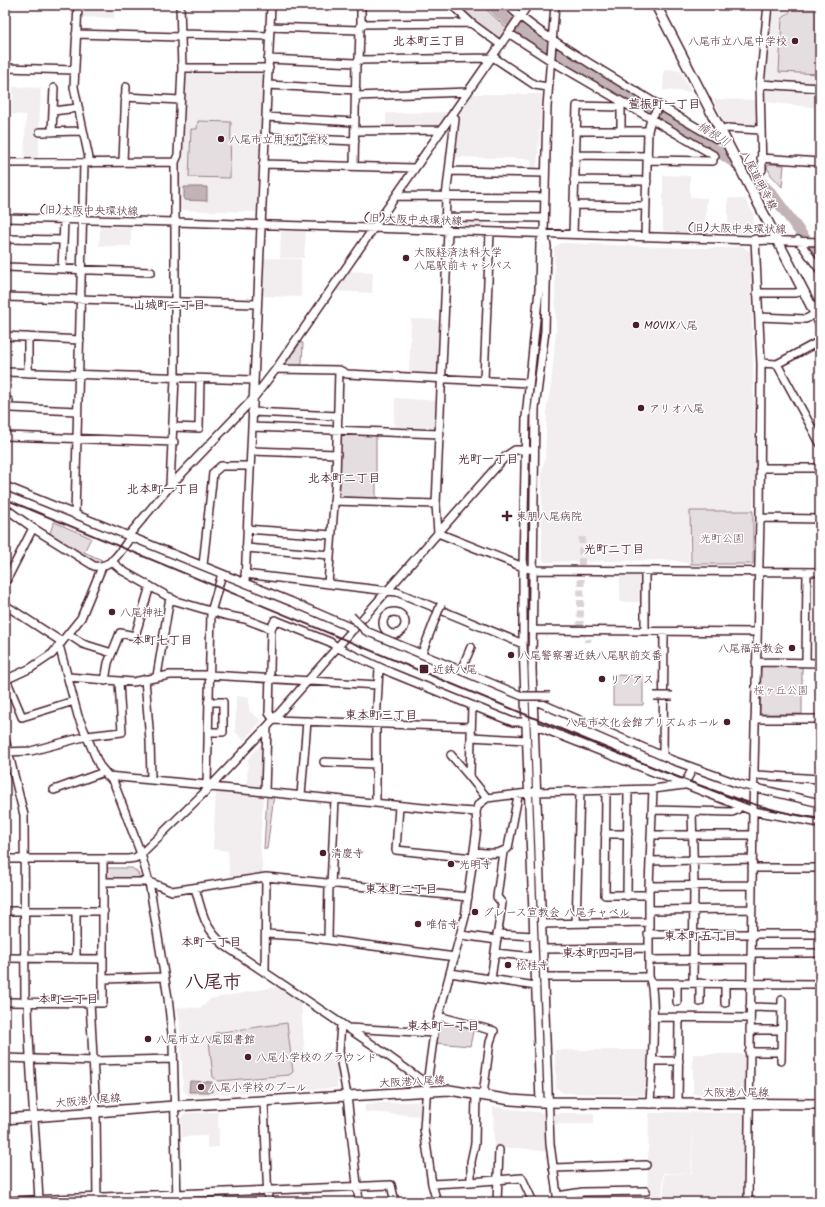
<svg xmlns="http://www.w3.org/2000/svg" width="825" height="1207" font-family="Kalam,'Klee One',sans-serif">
<rect width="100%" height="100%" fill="#fff"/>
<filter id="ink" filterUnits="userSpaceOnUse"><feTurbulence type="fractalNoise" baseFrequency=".025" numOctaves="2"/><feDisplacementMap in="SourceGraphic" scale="8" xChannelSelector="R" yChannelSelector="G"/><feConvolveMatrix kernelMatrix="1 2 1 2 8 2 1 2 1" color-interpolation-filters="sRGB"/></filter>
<g filter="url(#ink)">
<path fill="#f2eeef" d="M84 5 115 6 114 18 80 17 81 8Z
M772 5H820V84L769 81 766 78Z
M183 69H265L257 212 179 210Z
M664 69 680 70 691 92 663 90Z
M13 87 41 88 38 160H24L26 115 12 114Z
M766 87 820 91V108L764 102V90Z
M471 94H542L537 170H531V159L453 157 457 115Z
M713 99 757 100 756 126H726Z
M450 112 439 129H386V113Z
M663 175 690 176V197L707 198 704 233 663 231Z
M728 198 745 199 754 214 753 233H728Z
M449 219H485L484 227 450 226Z
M100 227H131V246H99Z
M281 231H306L304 258H280Z
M561 243 695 248H728L742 246 751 252 755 476 753 511H690L689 564 673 560 545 562 542 557V468L545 460 547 405 551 386 556 330 554 248Z
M260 258 301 259V297L259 296Z
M347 271 373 272 372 293 336 291Z
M411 319 442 320 440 371 437 374 409 373Z
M395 398 438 401V427L434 432 394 429Z
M620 576H640L642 579V602H620Z
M236 696 249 697V711L262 721 244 740 235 732Z
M261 744 264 748V786L261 789 247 787 248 759Z
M219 789 264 794 260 841 263 875 230 880 228 851 213 849 216 792Z
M280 986 301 1000 305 1061 338 1060 341 1077 337 1078V1088L189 1096 183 1090 180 1025 177 1007 201 1008 210 999Z
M555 1050H649L648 1095 563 1093 556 1087Z
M693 1054H746V1094H693Z
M422 1101 421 1116 365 1112V1104Z
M493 1107 546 1113 547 1152 521 1148H494Z
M218 1112 219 1147 207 1148V1136L182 1137 181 1118 185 1113Z
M665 1112 747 1113 745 1202H664V1174H692L693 1125 691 1174 663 1173 662 1202H647L649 1113H665Z
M551 1113H594V1124H551Z
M225 1193H265L266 1202H225Z"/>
<path fill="#e5dee0" stroke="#987e86" d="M457 5H481L508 29 502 39 498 40Z
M797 5H820V74L779 72 782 19Z
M198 121 231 122 230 178 189 177 191 129H197Z
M769 164 784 165 782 187 771 175 767 167Z
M301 342 303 343 302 363 299 367 287 368 285 365Z
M341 434H376V498L338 497Z
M690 511H753V564H691Z
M54 522 91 538 84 552 102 560 96 564 49 535Z
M761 666H802V714H760Z
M613 675 643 676V705H613Z
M267 795H274L267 849H264Z
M106 868H132L138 873 140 879H108L106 877Z
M441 1020 474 1027 470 1046 436 1043Z
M287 1023 293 1072 289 1075 218 1081 213 1077 209 1041 215 1033Z"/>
<path fill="#c1b3b6" stroke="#91787e" d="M184 187H207V201L184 200Z
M190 1081 212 1082V1092H189Z"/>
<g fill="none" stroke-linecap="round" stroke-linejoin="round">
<path stroke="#c1b3b6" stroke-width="11" d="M491 5 506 19 532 39 719 152 756 178 772 194 820 259"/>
<path stroke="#dbd2d5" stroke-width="7" stroke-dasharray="7 3.5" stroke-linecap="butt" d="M582 537 580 628 587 635 588 642"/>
<defs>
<path id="minor" d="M78 5 74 87 90 163
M452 5 471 23
M507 5C533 29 564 47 594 66 635 91 676 116 717 139L723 138
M555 5 547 107 544 233 547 246 545 331 535 409 532 669 550 1144 558 1202
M361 24V5
M269 27 360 30 361 24 471 23 501 45
M76 34 180 37
M180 34 269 36
M510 34 550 60 715 156
M493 57 535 85 548 87
M268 59 356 63
M359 60 492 58
M5 68 74 70
M182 68H269
M760 84 820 88
M268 85 356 90
M356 96 468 92
M125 97 180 100
M53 111 78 108
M266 117 355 122
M719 130 726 128 761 130
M355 131 441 130
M576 131H648L645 237
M648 131 651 119 659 106
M40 132 82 131
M52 132 54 88
M265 137 355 141
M575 155 648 156
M761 158 820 162
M648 160 713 161
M123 162 126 87
M5 163 175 162
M263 164 415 168
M354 166 356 63 359 60 360 30
M762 170 760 84 768 5
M449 171 545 173
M574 180 647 181
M396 196 545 197
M574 205 646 206
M445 217 544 218
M5 218 176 222 820 242
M445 231 446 197 455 119 453 115
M448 231 436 504 438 533 523 567 533 570 820 572
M573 234 577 106 621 107V131
M5 239 63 240
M798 240 820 270
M5 267 151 272
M62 269 64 221
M757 293H796L803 290
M5 297 256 304
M759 317 806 319 815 314
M5 336 80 340
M761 363 777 364 820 443
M777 364 820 341
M276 369 339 370 347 374 529 383
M5 372 253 380
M28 373V337
M484 380 490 232
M5 401H9
M11 408 77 411
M252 412 338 416
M174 427 199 428 200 379
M252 427 440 434
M5 436 174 442
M251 451 337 454
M760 468H820
M5 486 292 602 354 629
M170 486 175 378V162L178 155 182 68 180 5
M334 501 436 504
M5 508 33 528 94 566C112 569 122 549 131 536
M75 515 84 163
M760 518 820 519
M247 529 332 535
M129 535 170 486 252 400 276 369 528 5
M246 548 330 555
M111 561 123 571 176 601 224 615 245 619 271 629
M203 565 213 473 221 466H250
M645 571V631
M245 574 397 592 523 644
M245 582 271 5
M5 583 33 528
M328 584 336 478 339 370
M5 605 62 642
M383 623a11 11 0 1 1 22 0a11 11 0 1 1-22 0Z
M533 630 756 632
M68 634 83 644 112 653
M59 645 78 716 99 765 114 783 141 854 149 882 168 998 173 1043 177 1202
M756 662 820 663
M806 663 807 572
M462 668 471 647
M157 676 170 597
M68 677 133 682 170 675H209L378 685
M6 679 22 717 74 701
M145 679 150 741 151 778
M5 680 31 668 52 654 81 618 102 567
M105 681 108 663 120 633 135 636 150 586
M531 699 672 760 739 784 820 803
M208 702H223V732H208
M472 706 471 737 526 740
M755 719H820
M534 725 740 806 753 811 820 823
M471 727 274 720 269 713 271 629 275 620 330 642 338 648 392 673 513 722H526
M471 737 470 777 487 798
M5 739 24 815 25 1002
M5 752 31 751 87 736 122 732 119 682
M451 755 470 777
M663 756 664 632
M324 762 376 764
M755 775 820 779
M107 776 207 785 210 787C299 794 387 806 476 812
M207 785 211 612 222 574
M54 790 104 772
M606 790 605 895H649
M265 792 267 727
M301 795 307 721
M376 802V724L379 668
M399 806 396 850 473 858
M653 810 732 812 737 810 740 806
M692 811 694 885 693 983
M605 834H628
M652 835H753
M474 852C486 853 498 856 508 848L518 796
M5 859H128L135 858 141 854 210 787 267 727 506 456 515 450H528
M651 861 752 859
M752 868H820
M103 882H149L172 891 266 877 468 897
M331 885 335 799
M649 886 752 885
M195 888C203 914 203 926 224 945L373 1045 427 1084
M627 896 628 790
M649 910 751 909
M5 911H104
M576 923 580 791
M542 924 648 922
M266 934 299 936 455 957
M497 934 534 936
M648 934H820
M461 935 497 940
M328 940 329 884
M543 949 648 948
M495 953 534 957
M751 953H820
M5 958 103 959
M76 959V911
M649 960 751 959
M265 972 266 877
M450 973 536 986
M544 977H649
M104 979 164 977
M491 979 502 903 497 897 503 852
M652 983 820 984
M725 983V1003
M5 1002 103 1003V860
M28 1002C29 1069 36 1135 39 1202
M90 1002 96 1112 97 1202
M677 1002V984
M700 1002V983
M750 1007 782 1008
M438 1016 494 1031 490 1042 483 1095
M653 1017 750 1018
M341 1025 339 1051 347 1096 359 1202
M348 1028 434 1033
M750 1030H781
M749 1052H780
M5 1058 95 1061 173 1059
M652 1061H679
M781 1061 782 1000
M476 1094 475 1143 471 1162V1182L522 1178 533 1202
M264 1101 268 1202
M540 1102 523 644V567L526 417 539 290 540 243 544 233
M650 1104C651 1081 658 993 649 977V886L653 789
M678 1104 679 1018
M553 1168 646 1165
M432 1184 471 1182
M557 1196 583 1192 646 1191
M5 1201 391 1185 395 1202
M437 1202 432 1184 424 1129 427 1084 434 1033 465 917 477 828 476 812 478 805 487 798 536 792 653 789 684 785 693 768
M497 1202 499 1150
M748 1202 753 811 760 518 761 363 755 239"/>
<path id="major" d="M656 5 820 323
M5 1119 174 1106 432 1091 449 1090 511 1100 540 1102 820 1104"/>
</defs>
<use href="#minor" stroke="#4a1f2b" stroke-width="10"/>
<use href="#major" stroke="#4a1f2b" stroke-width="12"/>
<use href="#minor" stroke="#fff" stroke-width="7"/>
<use href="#major" stroke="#fff" stroke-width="9"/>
<path stroke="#4a1f2b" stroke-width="2" d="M5 499 667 773C717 792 767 812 820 819"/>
<defs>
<path id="minor-bridge" d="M351 616 366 631 522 696H550
M422 653 441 604
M654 696H673"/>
</defs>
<use href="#minor-bridge" stroke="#4a1f2b" stroke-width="10" stroke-linecap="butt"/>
<use href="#minor-bridge" stroke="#fff" stroke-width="7"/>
</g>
</g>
<g fill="#4a1f2b" stroke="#fff" stroke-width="1.5">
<circle cx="795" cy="41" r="4"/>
<circle cx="221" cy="139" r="4"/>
<circle cx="406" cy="258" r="4"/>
<circle cx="636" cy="325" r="4"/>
<circle cx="641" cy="408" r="4"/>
<path d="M505 510h4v4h4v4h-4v4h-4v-4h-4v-4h4z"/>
<circle cx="112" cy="612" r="4"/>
<circle cx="792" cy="648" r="4"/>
<circle cx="511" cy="655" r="4"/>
<rect x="419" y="664" width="10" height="10" rx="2"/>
<circle cx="602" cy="679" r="4"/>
<circle cx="727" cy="722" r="4"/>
<circle cx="323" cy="853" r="4"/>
<circle cx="451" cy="864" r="4"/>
<circle cx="475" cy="912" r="4"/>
<circle cx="418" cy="924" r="4"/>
<circle cx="508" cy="965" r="4"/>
<circle cx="148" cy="1039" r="4"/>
<circle cx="248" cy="1057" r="4"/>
<circle cx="201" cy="1087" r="4"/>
</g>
<g text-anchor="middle" stroke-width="3" stroke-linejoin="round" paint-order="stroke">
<g font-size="11" fill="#4a1f2b" stroke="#fff" text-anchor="start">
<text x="787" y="45" text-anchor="end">八尾市立八尾中学校</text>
<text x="229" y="143">八尾市立用和小学校</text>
<text x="414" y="256">大阪経済法科大学<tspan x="414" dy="13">八尾駅前キャンパス</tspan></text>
<text x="644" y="329">MOVIX八尾</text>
<text x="649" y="412">アリオ八尾</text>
<text x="516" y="520">東朋八尾病院</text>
<text x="120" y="616">八尾神社</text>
<text x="784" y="652" text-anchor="end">八尾福音教会</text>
<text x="519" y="659">八尾警察署近鉄八尾駅前交番</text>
<text x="433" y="673">近鉄八尾</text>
<text x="610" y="683">リノアス</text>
<text x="719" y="726" text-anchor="end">八尾市文化会館プリズムホール</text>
<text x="331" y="857">清慶寺</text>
<text x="459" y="868">光明寺</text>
<text x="483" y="916">グレース宣教会 八尾チャペル</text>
<text x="426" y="928">唯信寺</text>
<text x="516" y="969">松桂寺</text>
<text x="156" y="1043">八尾市立八尾図書館</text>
<text x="256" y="1061">八尾小学校のグラウンド</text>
<text x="209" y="1091">八尾小学校のプール</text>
</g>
<g font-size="11" fill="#4a1f2b" stroke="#fff">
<text transform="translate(759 180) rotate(62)" y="4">八尾道明寺線</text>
<text transform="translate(89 210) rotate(1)" y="4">(旧)大阪中央環状線</text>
<text transform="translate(413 219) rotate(2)" y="4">(旧)大阪中央環状線</text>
<text transform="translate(737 228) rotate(1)" y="4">(旧)大阪中央環状線</text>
<text transform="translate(412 1081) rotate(-3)" y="4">大阪港八尾線</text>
<text x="736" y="1096">大阪港八尾線</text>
<text transform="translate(88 1100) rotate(-5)" y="4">大阪港八尾線</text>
</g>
<g font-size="11" fill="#714f58" stroke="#fff">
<text x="722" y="542">光町公園</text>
<text x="781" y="694">桜ヶ丘公園</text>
</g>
<g font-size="12" font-weight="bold" fill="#4a1f2b" stroke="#fff">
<text x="429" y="45">北本町三丁目</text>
<text x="664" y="108">萱振町一丁目</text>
<text x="169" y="309">山城町二丁目</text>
<text x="488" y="463">光町一丁目</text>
<text x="344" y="482">北本町二丁目</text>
<text x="163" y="493">北本町一丁目</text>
<text x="614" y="553">光町二丁目</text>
<text x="162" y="644">本町七丁目</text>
<text x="381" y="719">東本町三丁目</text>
<text x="401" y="893">東本町二丁目</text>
<text x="700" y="940">東本町五丁目</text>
<text x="211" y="946">本町一丁目</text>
<text x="598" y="957">東本町四丁目</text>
<text x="68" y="1003">本町二丁目</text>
<text x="443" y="1030">東本町一丁目</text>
</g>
<g font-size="12" font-style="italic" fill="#74535c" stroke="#fff">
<text transform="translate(714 134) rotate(32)" y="4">楠根川</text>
</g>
<g font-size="19" font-weight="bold" fill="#4a1f2b" stroke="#fff">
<text x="213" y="988">八尾市</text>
</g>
</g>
<rect width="825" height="1207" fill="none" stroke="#fff" stroke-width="20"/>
<rect x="10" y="10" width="805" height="1187" fill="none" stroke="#4a1f2b" stroke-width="1.5" filter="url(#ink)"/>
</svg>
